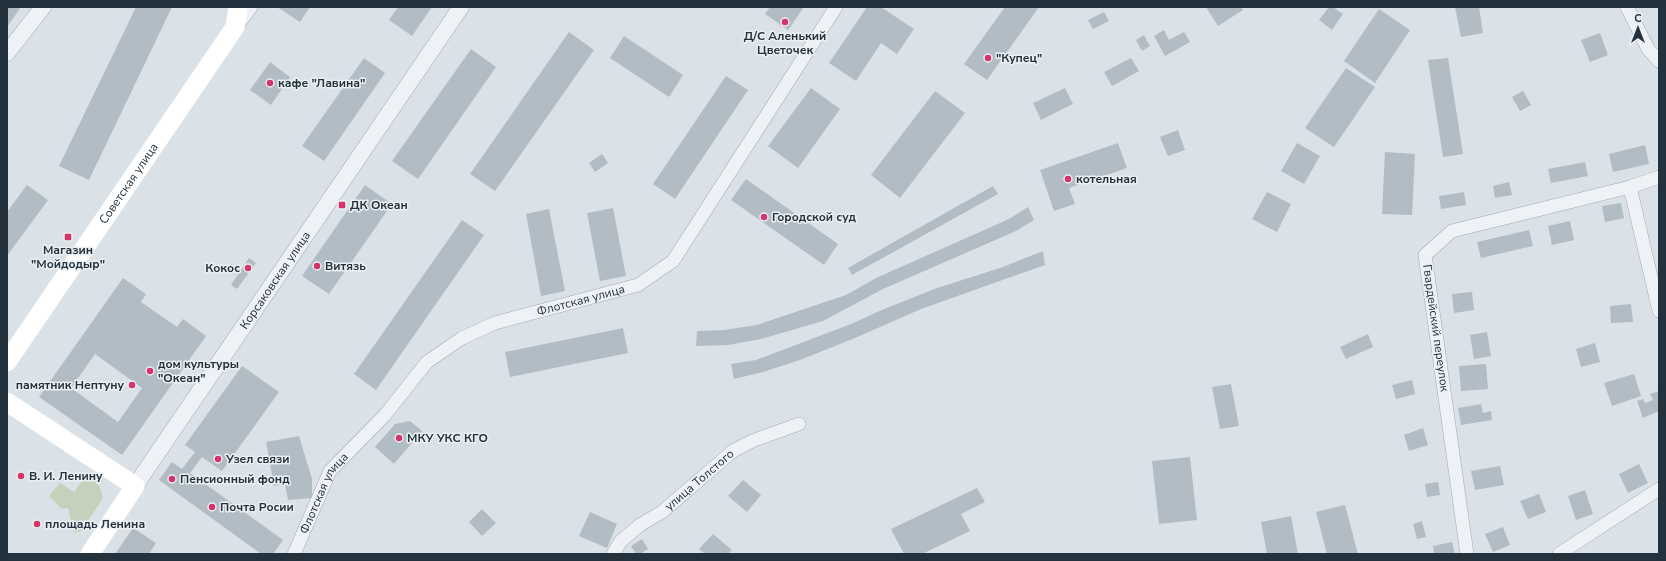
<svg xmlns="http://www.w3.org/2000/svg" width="1666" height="561" font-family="'Nunito Sans',sans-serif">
<rect width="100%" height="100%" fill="#dbe2e7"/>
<path fill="#c5d1bb" d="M86 475C96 481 101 486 103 498L84 527 81 531 74 533 68 508 62 509 49 496 60 483 74 492Z"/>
<path fill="#b2bcc4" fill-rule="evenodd" d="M7 7H21L7 27Z
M136 7H172L89 180 59 166Z
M277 7H310L300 22Z
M398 7H432L412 36 389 20Z
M770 7H804L788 30 765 14Z
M867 7H881L914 29 897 54 881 43 856 81 829 63Z
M1005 7H1039L987 80 964 64Z
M1206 7H1241L1243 10 1218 26Z
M1329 7H1333L1343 14 1332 30 1319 20Z
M1455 7H1479L1483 33 1461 37Z
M1379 9 1410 30 1375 83 1344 61Z
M1104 12 1109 21 1093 29 1088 20Z
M1164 30 1169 40 1184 32 1190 42 1165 56 1154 36Z
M569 32 594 50 495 191 470 174Z
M1600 33 1608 55 1590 62 1581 40Z
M1144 35 1150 46 1142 51 1136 40Z
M624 36 683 75 669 97 610 58Z
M471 49 496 67 418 179 392 161Z
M364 58 385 73 324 161 302 146Z
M1131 58 1139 71 1112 86 1104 72Z
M1448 58 1463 154 1443 157 1428 60Z
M270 62 290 77 271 105 250 90Z
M1346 68 1375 87 1334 147 1305 128Z
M726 76 748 90 675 199 653 184Z
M811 88 840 109 798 168 768 146Z
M1065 88 1073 104 1041 120 1033 103Z
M935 91 965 113 900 198 871 175Z
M1523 91 1531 105 1520 111 1512 97Z
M1178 130 1185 150 1168 156 1160 137Z
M1118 143 1127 168 1069 188 1075 204 1054 211 1040 170Z
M1297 143 1320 156 1304 184 1281 171Z
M1645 145 1649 164 1613 172 1609 154Z
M1385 152 1415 154 1412 215 1382 214Z
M602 154 608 163 595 172 589 163Z
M1585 162 1588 176 1551 183 1548 169Z
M746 179 838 244 824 265 731 200Z
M1509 182 1512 195 1495 198 1493 186Z
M27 185 48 200 7 256V212Z
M365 185 392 204 329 294 302 276Z
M993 186 998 194 852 275 848 268Z
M1267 192 1291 204 1277 232 1252 219Z
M1464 192 1466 205 1441 209 1439 196Z
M1621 203 1624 218 1605 222 1602 206Z
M1028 207 1034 220 1016 231 883 289 823 321 761 339 728 345 696 346 697 331 724 330 757 325 846 295 876 278 1009 219Z
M613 208 626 276 600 281 587 213Z
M549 209 565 291 541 296 526 214Z
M462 220 484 235 376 390 354 374Z
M1570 221 1574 240 1552 245 1548 226Z
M1529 230 1533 246 1481 258 1477 242Z
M1043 251 1045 265 921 309 855 338 800 360 763 372 734 379 731 364 756 360 851 324 884 309 937 288 1000 268Z
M249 258 256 263 237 289 231 285Z
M123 278 146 294 141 302 177 327 183 319 206 336 122 455 39 397ZM95 354 142 388 118 422 71 388Z
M1472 292 1474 310 1454 313 1452 294Z
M1631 304 1633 322 1611 323 1610 306Z
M623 328 628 353 510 377 505 352Z
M1487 332 1491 356 1474 359 1470 335Z
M1368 334 1373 347 1346 359 1340 347Z
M1595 343 1600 362 1581 367 1576 349Z
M1486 364 1488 389 1461 391 1459 366Z
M242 366 279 392 222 471 202 457 190 473 283 540 273 554H261L159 480 172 462 182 469 195 452 185 445Z
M1634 374 1641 396 1612 406 1604 383Z
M1412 380 1415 394 1396 399 1392 385Z
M1231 384 1239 426 1220 429 1212 387Z
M1659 391V411L1643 418 1637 401 1643 399 1645 403 1653 400 1650 394Z
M1481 404 1483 413 1491 411 1492 420 1461 425 1458 408Z
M410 421 422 431 394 464 375 447 395 424Z
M1423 428 1428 445 1409 451 1404 435Z
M299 436 312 479V498L288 500 285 484 274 486 266 442Z
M1190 457 1197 520 1159 524 1152 461Z
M1639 464 1648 483 1628 493 1619 474Z
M1500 466 1504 485 1475 490 1471 471Z
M743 480 761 495 747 512 728 496Z
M1438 482 1440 495 1427 497 1425 484Z
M977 488 985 502 961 514 970 531 922 554H904L891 529Z
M1585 490 1593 514 1576 520 1568 496Z
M1539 494 1546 512 1528 519 1520 501Z
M1345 505 1358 554H1327L1316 512Z
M482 509 496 523 482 536 469 522Z
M590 512 617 524 607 548 579 536Z
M1291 516 1298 554H1267L1261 522Z
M1422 521 1426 537 1417 539 1413 524Z
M1503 527 1510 545 1493 552 1485 534Z
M133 528 156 543 149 554H115Z
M713 534 732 550 728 554H705L699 549Z
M642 539 648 549 640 554H636L631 546Z
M1452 542 1455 554H1434L1433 546Z"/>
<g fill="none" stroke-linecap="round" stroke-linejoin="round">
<defs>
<g id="minor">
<path d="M1627 7 1648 49 1659 61"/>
<path d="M237 26 251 7"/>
<path d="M1630 187 1659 311"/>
<path id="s1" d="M294 554 330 471 385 415 427 362 462 338 495 323 638 285 673 261 836 7"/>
<path id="s2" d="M613 554 621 541 640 525 662 512 733 451 752 441 799 424"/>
<path d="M1467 554 1425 255 1452 231 1630 187 1659 177"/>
<path d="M1559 554 1659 489"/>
</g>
<g id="tertiary">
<path d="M7 53 43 7"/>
<path id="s3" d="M135 486 461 7"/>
</g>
</defs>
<use href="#minor" stroke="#a0aab1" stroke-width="14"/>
<use href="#tertiary" stroke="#a0aab1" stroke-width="17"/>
<use href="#minor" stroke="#eef1f5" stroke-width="13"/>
<use href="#tertiary" stroke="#eef1f5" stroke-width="16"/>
<g stroke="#fff" stroke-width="19">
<path id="s4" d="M7 362 235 27 238 7"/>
<path d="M7 402 135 486 90 554"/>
</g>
</g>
<g fill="#d7346b" stroke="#eaf0f4" stroke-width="1.5">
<circle cx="785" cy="22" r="4"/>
<circle cx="988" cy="58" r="4"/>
<circle cx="270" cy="83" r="4"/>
<circle cx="1068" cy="179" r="4"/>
<rect x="338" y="201" width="8" height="8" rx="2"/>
<circle cx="764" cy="217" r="4"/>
<rect x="64" y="233" width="8" height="8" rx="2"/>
<circle cx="317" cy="266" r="4"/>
<circle cx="248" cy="268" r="4"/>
<circle cx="150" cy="371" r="4"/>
<circle cx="132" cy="385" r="4"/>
<circle cx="399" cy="438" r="4"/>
<circle cx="218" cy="459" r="4"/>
<circle cx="21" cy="476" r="4"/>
<circle cx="172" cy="479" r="4"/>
<circle cx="212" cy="507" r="4"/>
<circle cx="37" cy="524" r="4"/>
</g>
<g text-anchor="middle" stroke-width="3" stroke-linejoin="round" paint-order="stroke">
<g font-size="12" font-weight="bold" fill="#24323d" stroke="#eaf0f4" text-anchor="start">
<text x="785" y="40" text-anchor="middle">Д/С Аленький<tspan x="785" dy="14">Цветочек</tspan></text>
<text x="996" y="62">"Купец"</text>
<text x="278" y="87">кафе "Лавина"</text>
<text x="1076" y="183">котельная</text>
<text x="350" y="209">ДК Океан</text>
<text x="772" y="221">Городской суд</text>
<text x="68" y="254" text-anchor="middle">Магазин<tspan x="68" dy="14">"Мойдодыр"</tspan></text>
<text x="325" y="270">Витязь</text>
<text x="240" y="272" text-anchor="end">Кокос</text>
<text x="158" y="368">дом культуры<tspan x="158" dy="14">"Океан"</tspan></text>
<text x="124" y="389" text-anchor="end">памятник Нептуну</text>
<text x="407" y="442">МКУ УКС КГО</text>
<text x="226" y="463">Узел связи</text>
<text x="29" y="480">В. И. Ленину</text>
<text x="180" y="483">Пенсионный фонд</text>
<text x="220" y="511">Почта Росии</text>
<text x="45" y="528">площадь Ленина</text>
</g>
<g font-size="12" fill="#24323d" stroke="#eaf0f4">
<text dy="4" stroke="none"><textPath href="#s4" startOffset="216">Советская улица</textPath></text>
<text dy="4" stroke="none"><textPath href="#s3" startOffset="249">Корсаковская улица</textPath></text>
<text dy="4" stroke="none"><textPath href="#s1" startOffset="404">Флотская улица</textPath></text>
<text transform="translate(1436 328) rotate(82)" y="4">Гвардейский переулок</text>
<text dy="4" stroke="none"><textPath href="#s2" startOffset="115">улица Толстого</textPath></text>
<text dy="4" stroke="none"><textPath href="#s1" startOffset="68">Флотская улица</textPath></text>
</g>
</g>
<rect width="1666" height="561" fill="none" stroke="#24323d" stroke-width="16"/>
<g transform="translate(1638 28)" stroke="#eaf0f4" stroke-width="3" paint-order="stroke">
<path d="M0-3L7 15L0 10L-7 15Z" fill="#24323d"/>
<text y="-6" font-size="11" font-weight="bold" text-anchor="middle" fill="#24323d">С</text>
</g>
</svg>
